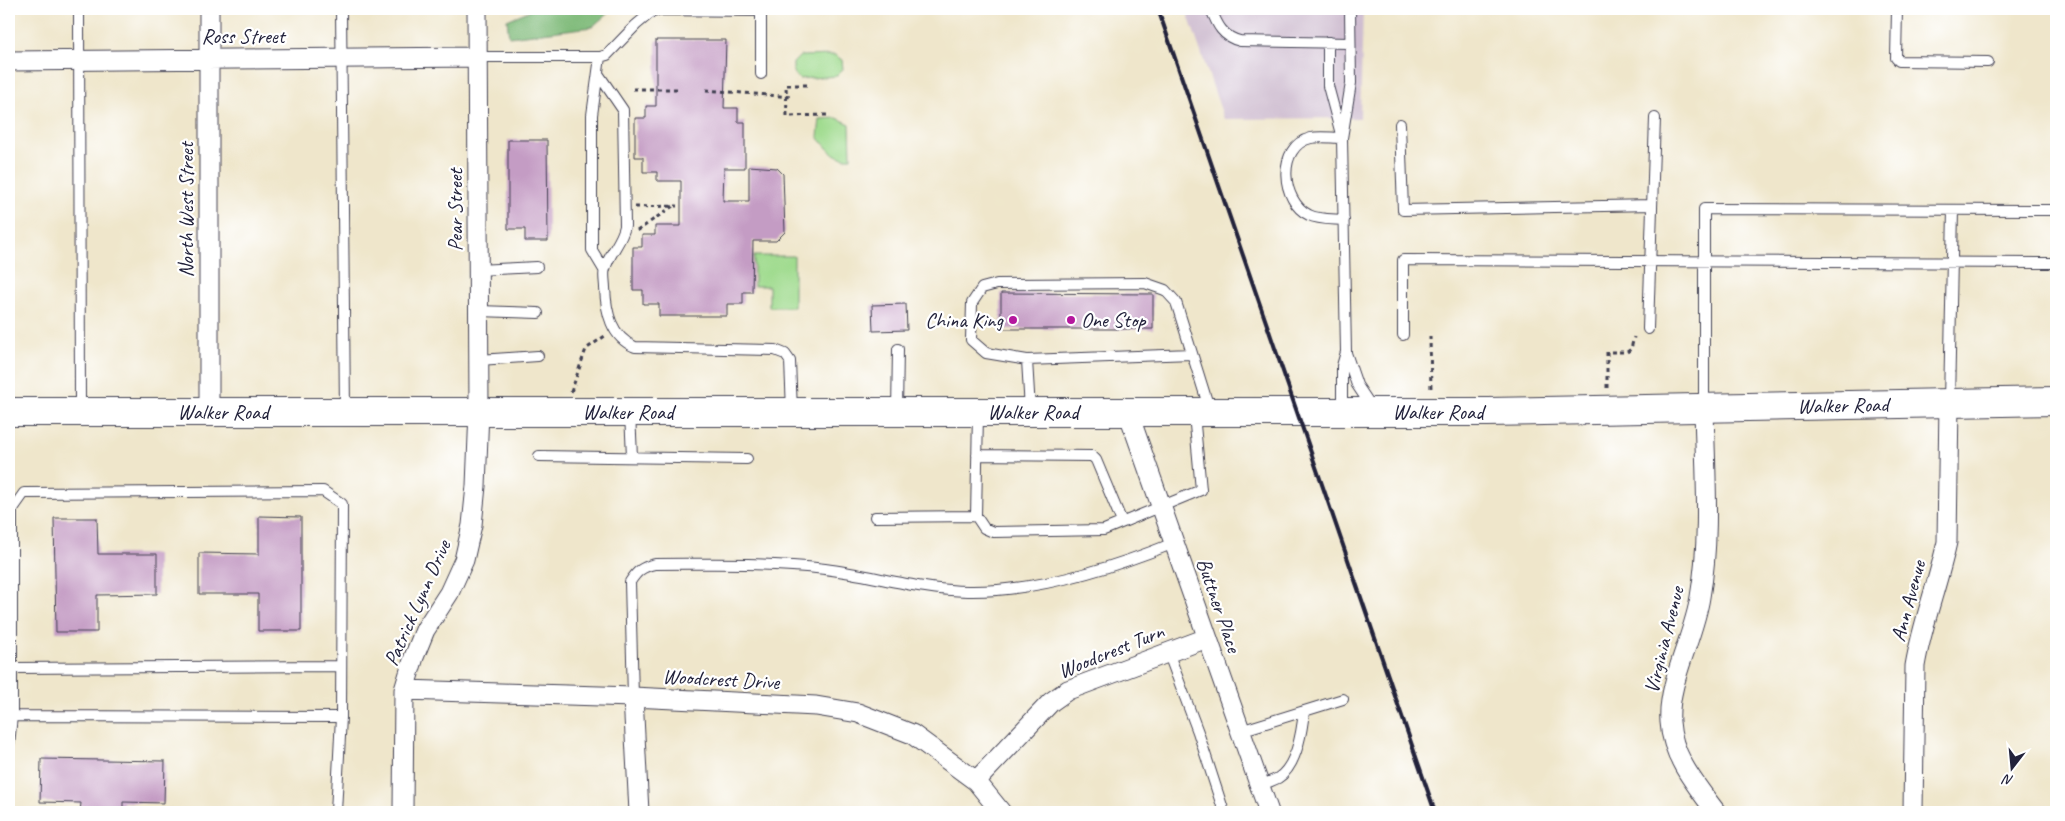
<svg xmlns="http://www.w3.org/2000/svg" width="2065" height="821" font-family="Caveat,sans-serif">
<rect width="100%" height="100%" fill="#fff"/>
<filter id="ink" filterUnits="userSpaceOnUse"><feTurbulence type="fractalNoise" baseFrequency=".02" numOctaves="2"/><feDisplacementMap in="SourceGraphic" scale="10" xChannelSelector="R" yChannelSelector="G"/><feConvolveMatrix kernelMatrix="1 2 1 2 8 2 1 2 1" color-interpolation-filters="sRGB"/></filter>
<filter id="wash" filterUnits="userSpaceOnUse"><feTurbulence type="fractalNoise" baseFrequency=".0096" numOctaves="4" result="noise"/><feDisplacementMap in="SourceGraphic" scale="20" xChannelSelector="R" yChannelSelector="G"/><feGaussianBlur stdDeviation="1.12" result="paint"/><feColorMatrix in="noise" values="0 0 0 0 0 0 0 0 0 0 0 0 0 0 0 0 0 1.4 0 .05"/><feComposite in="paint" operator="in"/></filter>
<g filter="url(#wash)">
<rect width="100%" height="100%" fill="#efe6cb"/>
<path fill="#cfbdd0" d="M1186 9H1363L1360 118 1224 119Z"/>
<path fill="#a0db8f" stroke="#617e65" d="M835 55 842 60 843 69 837 76 799 79 793 72V63L800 56Z
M837 118 850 124 851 158C834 159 828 149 818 137L820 119Z
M754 256H794V307H769V286H754Z"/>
<path fill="#80bb7a" stroke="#516e5a" d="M533 9H613L592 27 509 37 507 20Z"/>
<g id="blocks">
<path fill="#c49cc4" d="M656 40H726L724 108H738V122H745V168H724L723 201H749V166L777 168 783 174 785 232 776 241H753L752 292H743V304H727V316H659V304H643V290H633V247H642V235H655V226H681V181H657V172H643V157H635V118H646V106H656Z
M508 140H547L548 241H525V229H508Z
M1001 293 1153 294V329H1001Z
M906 304 907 330 873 331 872 305Z
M259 516 301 517V631H258V594H199V553L259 554Z
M54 518H97L98 554H157V594L97 595V632H56Z
M41 759 165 761 164 803 123 802V812H80L81 803 40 802Z"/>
</g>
</g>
<g filter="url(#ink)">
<use href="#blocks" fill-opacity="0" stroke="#413f51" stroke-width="1"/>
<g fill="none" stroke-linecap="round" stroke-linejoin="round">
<defs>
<path id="lane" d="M79 9 80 410
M341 9 345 410
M1211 9C1217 25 1223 37 1240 41L1350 43
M1897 9 1896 58 1899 61 1988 62
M1328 42V86L1342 138 1351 83 1350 9
M477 57H600L607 55 636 25 654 10 761 11V74
M600 57 592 115V250L604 270
M599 75 623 110 625 226C622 242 609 253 605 269 603 274 605 282 605 288 606 312 611 337 635 347L775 350 785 354 790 361 792 411
M1400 124 1403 210 1652 205
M478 270 537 267
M479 311 538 313
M1648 329 1655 118
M1403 335V260L2052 263
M1346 353 1357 385 1373 409
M479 360 538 356
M1027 360 1192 354
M1949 402 1953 210
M1704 406V209L2056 210
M1030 410 1027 360 986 353 971 340 972 303 982 288 997 284 1145 283 1165 290 1176 302 1210 411
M897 411 898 349
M1342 411V366L1346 352 1342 138C1332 138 1320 136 1311 138 1276 146 1281 202 1309 215 1319 220 1333 219 1344 220
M630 413 632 457
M977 455 1092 456 1096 460 1122 522
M539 456 747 459
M976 516 978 414
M875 517 976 516 984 528 993 532 1104 530 1201 490 1194 414
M1168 652 1198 732 1224 812
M12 668 341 666
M633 697 630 582C637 571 642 567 655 564 712 564 769 562 825 569 873 575 919 590 968 591 1035 592 1112 568 1174 543
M9 716H12L341 717 342 504 323 491 24 493 12 510V716L9 745
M1240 731 1343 699
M1260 786C1266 783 1272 781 1278 778 1297 766 1302 731 1304 711
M336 812 341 717"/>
<path id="street" d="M9 61 477 57
M1704 407C1705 469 1711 536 1700 597 1694 637 1667 683 1670 722 1672 757 1696 785 1716 812
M209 412V9
M1128 412 1269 812
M404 690 633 697 816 706 858 713 912 734 976 781 1001 812
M633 697 639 812
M976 781 1051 702 1068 690 1207 638
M403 812 404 690 414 657 425 630 449 593 464 560 472 525 476 486 479 411 477 9
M1913 812 1915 666C1922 624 1938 584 1947 542L1949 402"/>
<g id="secondary">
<path id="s1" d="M9 412H1487L2056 401"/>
</g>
</defs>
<use href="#lane" stroke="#413f51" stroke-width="12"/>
<use href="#street" stroke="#413f51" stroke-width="21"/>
<use href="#secondary" stroke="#413f51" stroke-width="30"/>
<path stroke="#413f51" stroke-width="3" stroke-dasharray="4 4" stroke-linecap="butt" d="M807 85H786L787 116 828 115
M633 89H677
M706 90 792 97
M635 207 677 206
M637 231 673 206
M1430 336 1431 392
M1607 388V352H1627L1631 349 1634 337
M571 392 586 349 605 336"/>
<use href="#lane" stroke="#fff" stroke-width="10"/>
<use href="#street" stroke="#fff" stroke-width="19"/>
<use href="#secondary" stroke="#fff" stroke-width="28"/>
<path stroke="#22223b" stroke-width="4" d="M1158 9 1435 812"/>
</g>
</g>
<g fill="#b5179e" stroke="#fff" stroke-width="2">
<circle cx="1013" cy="320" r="5"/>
<circle cx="1071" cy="320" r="5"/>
</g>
<g text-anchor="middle" stroke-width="4.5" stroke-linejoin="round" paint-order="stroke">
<g font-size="21" fill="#22223b" stroke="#fff">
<text x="243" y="43">Ross Street</text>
<text transform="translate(186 210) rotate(-90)" y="7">North West Street</text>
<text transform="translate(455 210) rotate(-90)" y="7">Pear Street</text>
<text dy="7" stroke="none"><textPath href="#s1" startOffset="1834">Walker Road</textPath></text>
<text dy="7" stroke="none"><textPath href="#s1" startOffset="214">Walker Road</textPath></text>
<text dy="7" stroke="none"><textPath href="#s1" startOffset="619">Walker Road</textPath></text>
<text dy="7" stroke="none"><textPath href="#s1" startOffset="1024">Walker Road</textPath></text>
<text dy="7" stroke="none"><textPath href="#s1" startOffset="1429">Walker Road</textPath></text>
<text transform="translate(1908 601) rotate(-75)" y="7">Ann Avenue</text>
<text transform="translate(417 603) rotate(-66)" y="7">Patrick Lynn Drive</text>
<text transform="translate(1219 605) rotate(71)" y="7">Buttner Place</text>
<text transform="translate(1664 640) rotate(-76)" y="7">Virginia Avenue</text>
<text transform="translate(1111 651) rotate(-22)" y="7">Woodcrest Turn</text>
<text transform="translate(721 679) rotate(3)" y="7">Woodcrest Drive</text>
</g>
<g font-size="21" fill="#22223b" stroke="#fff" text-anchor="end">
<text x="1003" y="327">China King</text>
<text x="1081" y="327" text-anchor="start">One Stop</text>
</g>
</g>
<rect width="2065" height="821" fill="none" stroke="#fff" stroke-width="30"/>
<g transform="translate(2012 768) rotate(196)" stroke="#ffffff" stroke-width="4" paint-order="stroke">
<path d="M0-4L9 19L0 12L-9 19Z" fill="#22223b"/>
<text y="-8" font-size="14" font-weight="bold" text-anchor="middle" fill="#22223b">N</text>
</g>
</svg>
